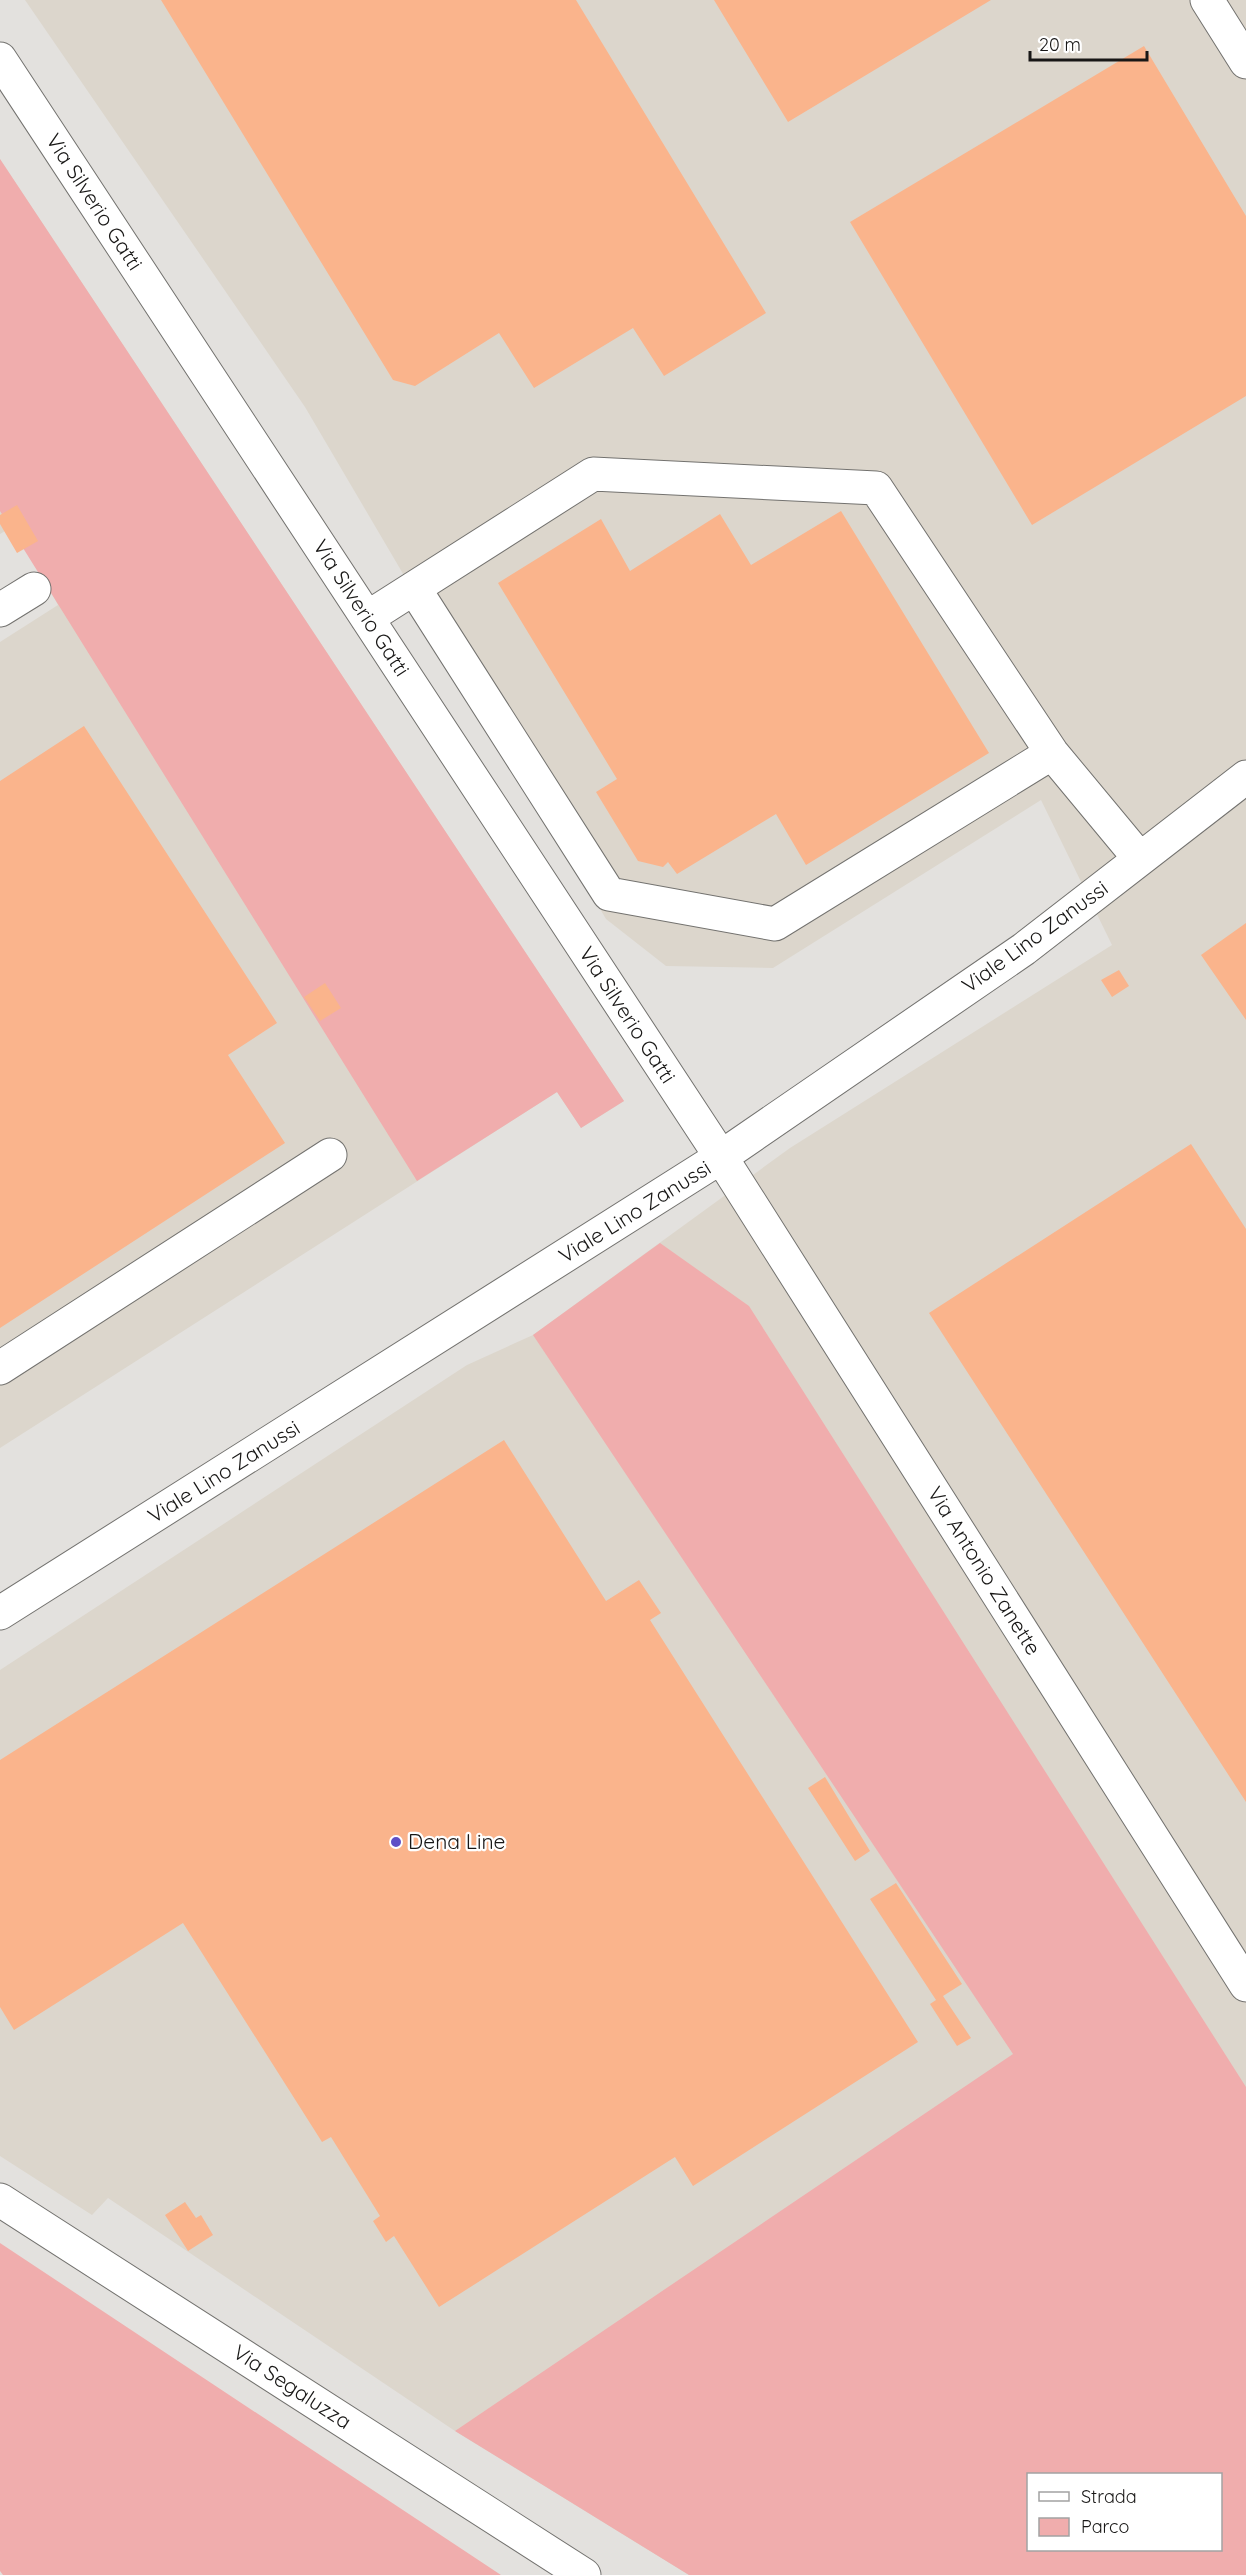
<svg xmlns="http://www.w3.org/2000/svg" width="1246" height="2575" font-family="Quicksand,sans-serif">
<rect width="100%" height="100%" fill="#e3e1de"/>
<path fill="#dcd6cc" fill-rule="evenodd" d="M25 0H1246V2575H689L455 2431 108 2198 92 2215 0 2156V1670L467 1365 533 1335 790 1148 1112 945 1041 800 773 968 666 966 606 919 305 407ZM1028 2474H1220V2550H1028Z
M0 159 624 1101 581 1128 557 1092 0 1448V642L58 605 15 525 0 534Z"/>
<path fill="#f0adad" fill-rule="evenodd" d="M0 159 624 1101 581 1128 557 1092 417 1181 0 511Z
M660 1243 749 1306 1246 2087V2575H689L455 2431 1013 2054 533 1335ZM1028 2474H1220V2550H1028Z
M0 2243 501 2575H3L0 2571Z"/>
<path fill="#fab48c" d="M161 0H576L766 313 664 376 633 328 534 388 499 333 415 386 393 380Z
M714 0H991L788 122Z
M1144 46 1246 216V396L1032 525 850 222Z
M17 505 38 541 17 553 0 524V515Z
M841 511 989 753 806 865 776 814 677 874 668 862 663 867 638 861 596 792 617 779 498 583 601 519 630 571 720 514 751 565Z
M84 726 277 1023 228 1055 285 1143 0 1328V781Z
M1246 923V1020L1201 955Z
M1119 970 1129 986 1112 997 1101 980Z
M325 983 341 1008 320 1021 304 997Z
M1191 1144 1246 1229V1802L929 1313Z
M504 1440 606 1601 639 1580 661 1613 650 1620 918 2042 693 2186 675 2157 439 2307 394 2236 386 2242 373 2221 380 2216 331 2137 322 2142 183 1923 14 2030 0 2007V1760Z
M825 1777 870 1851 855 1861 808 1788Z
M896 1883 962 1984 943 1996 971 2038 957 2046 930 2004 936 2000 870 1899Z
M185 2202 196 2218 201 2215 213 2235 188 2251 165 2215Z"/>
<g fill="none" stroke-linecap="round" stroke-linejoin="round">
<defs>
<path id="minor" d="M1207 0 1246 62
M0 59 721 1157 1246 1985
M414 588 609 894 775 924 1052 753
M0 610 34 589
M367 618 593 474 876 488 1052 753 1140 859
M0 1368 330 1155
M0 1613 721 1157 1024 949 1246 777
M0 2200 584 2575"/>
</defs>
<use href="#minor" stroke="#73726f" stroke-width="35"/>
<use href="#minor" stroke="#fff" stroke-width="33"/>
</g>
<circle fill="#5e4ec6" stroke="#fff" stroke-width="2" cx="396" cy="1842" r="6"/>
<g text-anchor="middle" stroke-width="4.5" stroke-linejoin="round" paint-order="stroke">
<g font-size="21" fill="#181716" stroke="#fff">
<text transform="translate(94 202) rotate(57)" y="7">Via Silverio Gatti</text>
<text transform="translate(361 608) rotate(57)" y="7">Via Silverio Gatti</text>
<text transform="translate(1035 937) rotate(-36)" y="7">Viale Lino Zanussi</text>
<text transform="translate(627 1015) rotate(57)" y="7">Via Silverio Gatti</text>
<text transform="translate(635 1212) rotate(-32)" y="7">Viale Lino Zanussi</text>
<text transform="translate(224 1472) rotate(-32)" y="7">Viale Lino Zanussi</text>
<text transform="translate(984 1571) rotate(58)" y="7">Via Antonio Zanette</text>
<text transform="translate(292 2387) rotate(33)" y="7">Via Segaluzza</text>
</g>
<g font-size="21" fill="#181716" stroke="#fff" text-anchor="start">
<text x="408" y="1849">Dena Line</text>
</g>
</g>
<rect x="1027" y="2473" width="195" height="78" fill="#ffffff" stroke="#a3a2a2" stroke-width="1.5"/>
<rect x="1039" y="2492" width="30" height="9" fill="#ffffff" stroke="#a3a2a2" stroke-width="1.5"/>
<text x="1081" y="2503" font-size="18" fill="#181716">Strada</text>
<rect x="1039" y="2518" width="30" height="18" fill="#f0adad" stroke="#a3a2a2" stroke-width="1.5"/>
<text x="1081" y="2533" font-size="18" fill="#181716">Parco</text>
<path d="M1030 51v9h117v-9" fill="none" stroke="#181716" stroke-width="3"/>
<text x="1039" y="51" font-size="18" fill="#181716" stroke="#ffffff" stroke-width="4.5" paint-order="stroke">20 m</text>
</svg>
